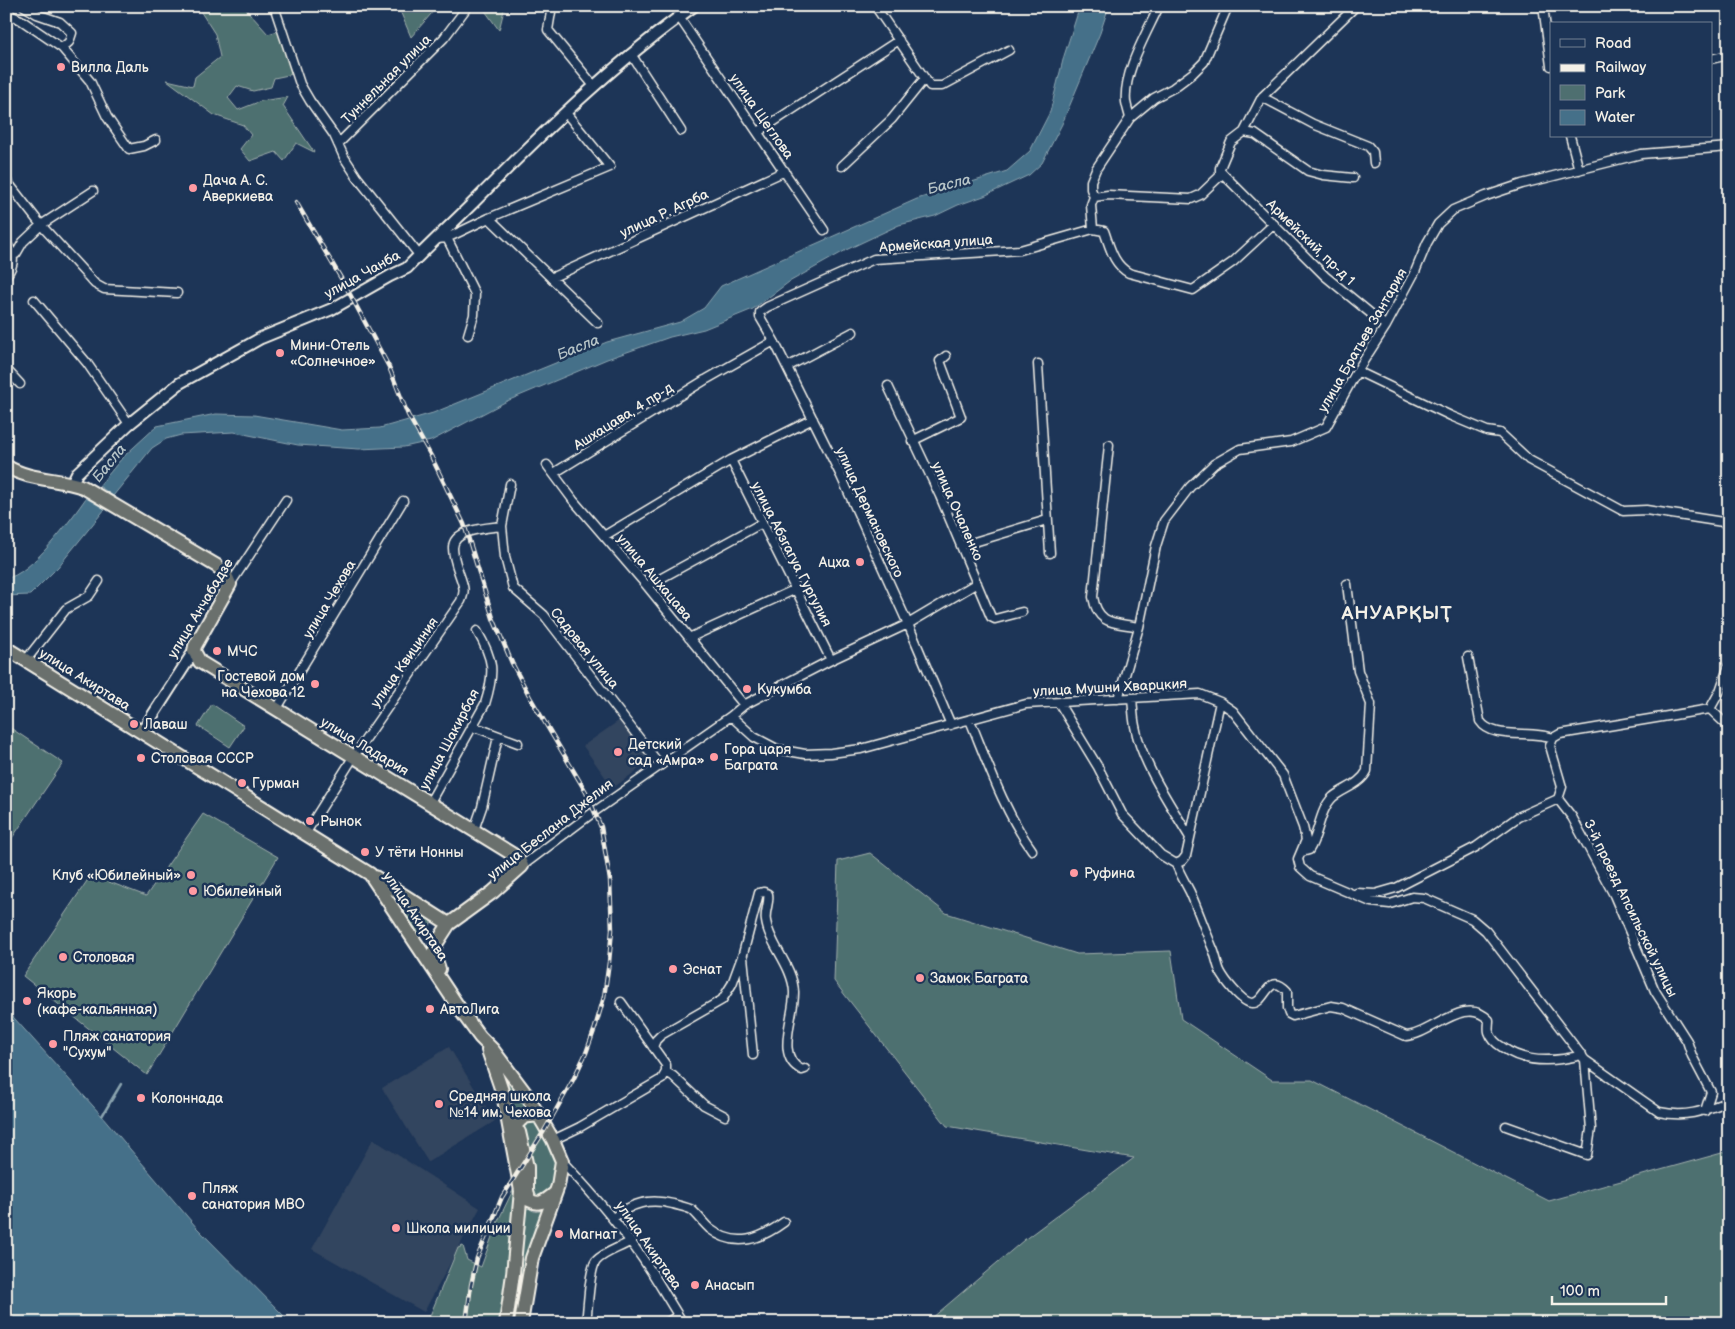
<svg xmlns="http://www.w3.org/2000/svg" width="1735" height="1329" font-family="'Balsamiq Sans',sans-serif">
<rect width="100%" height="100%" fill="#1d3557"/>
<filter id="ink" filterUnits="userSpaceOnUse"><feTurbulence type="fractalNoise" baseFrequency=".02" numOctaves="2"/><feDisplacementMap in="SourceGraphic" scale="10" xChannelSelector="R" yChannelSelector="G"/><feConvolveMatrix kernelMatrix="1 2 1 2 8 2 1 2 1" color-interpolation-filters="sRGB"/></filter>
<g filter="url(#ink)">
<path fill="#32445e" d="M624 717 654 758 613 788 583 746Z
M449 1047 495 1121 428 1162 382 1088Z
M373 1139 480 1208 424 1312 312 1249Z"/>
<path fill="#4e6f70" stroke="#a1b0ac" d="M197 6H243L268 34 278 31 293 74 274 78 271 87 253 91 237 86 228 98 238 110 261 101 288 97 283 106 314 152 296 143 284 161 276 152 250 161 240 149 251 135 243 125 214 115 167 80 193 86 195 77 220 57 215 34Z
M398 6H438L411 37Z
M483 6H505L499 30 483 8Z
M212 704 244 726 230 747 198 726Z
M6 725 63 763 6 847Z
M203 814 278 857 147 1075 23 976 91 875 146 896Z
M870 853 946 913 1077 954 1171 951 1181 1019 1272 1080H1312L1549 1201 1729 1151V1323H935L932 1318 1024 1240 1134 1158 947 1126 834 981 838 861Z
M386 888 431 919C432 926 427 931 420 934L417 932Z
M506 1073 532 1108 523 1111 517 1117 513 1106Z
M525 1121H537L555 1157 556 1170 553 1185 548 1194 537 1199 532 1193 522 1128Z
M515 1186 516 1199 501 1323H447V1320L429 1318 458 1248 463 1246 467 1260 481 1267 497 1223Z
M527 1207C534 1212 537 1213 544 1209L519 1312H512Z"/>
<path fill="#457089" stroke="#8ba4af" d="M1080 6H1109L1100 33 1062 124 1042 163 1029 175 984 196 958 205 935 216 899 225 848 249 789 282 753 309 704 329 670 337 607 359 507 401 431 441 404 447 359 449 298 445 234 432 181 435 166 439 152 448 113 496 99 486 122 458 157 426 216 414 254 415 342 430 380 428 433 413 607 342 680 322 704 308 721 286 917 199 1007 171 1030 151 1050 112 1064 56Z
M86 498 105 509 58 567 30 595 6 596V578C29 577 73 517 86 498Z
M6 1009 102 1116 197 1228 285 1317 289 1323H6Z"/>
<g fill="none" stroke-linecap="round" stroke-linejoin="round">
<path stroke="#8ba4af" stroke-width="2.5" d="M102 1116 121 1084"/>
<defs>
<path id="minor" d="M24 6 37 14 60 22 72 33 69 42 62 48
M274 6 300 84 310 101 334 135 344 157 357 177 419 255
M552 6 548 30 594 86
M875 6 930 86H942L1009 50
M1543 6 1551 66
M6 13 21 20 62 48 90 81 107 117 129 149 144 146 156 140
M679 17 824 230
M631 54 681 131
M1711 59 1729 55
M1262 97 1313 124 1368 146 1373 152 1374 163
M1130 118C1129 113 1127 108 1126 102 1123 72 1147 33 1159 6
M758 132 899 40
M1244 132 1255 134 1308 171 1323 175 1353 178
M1570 136 1579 170
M338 144 444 38 468 6
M842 166 892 119 925 78
M1221 172 1325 276 1386 326
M6 180 41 225 95 284 104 289 177 293
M1094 197 1108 195 1191 199 1200 195 1220 176V168L1231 142 1244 132 1262 97 1356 6
M489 218 598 323
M1093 229 1091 205 1094 197 1091 189V181L1096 169 1130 118 1154 98 1173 88 1193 73 1204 62 1228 6
M447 235V238L475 294 474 315 468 335
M437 239 447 238 489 218 610 167 566 113
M6 243C15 254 15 265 6 276
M13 255 16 254 23 242 41 225 93 191
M553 277 785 171
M34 300 87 363 129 424
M1038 364 1050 553
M787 367 853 332
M6 369 20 384
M1357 371 1451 416 1487 431 1500 433 1529 460 1623 511 1646 510 1729 523
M707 379 774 341
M888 386 940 496 991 617 995 619 1022 612
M912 441 961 417 940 361 946 356
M1109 445 1093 597C1098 626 1115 622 1139 627
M731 460 831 660
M547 465 573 500 647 586 744 705
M554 473 705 380
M510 484 502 526 505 557 513 588 544 615 660 765
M604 536 731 460 813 419
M961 546 1047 520
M229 586 286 500
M647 586 762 523
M689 638 796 589
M1468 657 1480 721C1493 741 1532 729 1553 738
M26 660 66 609 89 596 99 581
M1132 698C1133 707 1133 717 1135 726 1141 762 1170 804 1189 836
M1118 699 1139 627 1156 546 1164 521 1190 487 1214 464 1240 449 1291 442 1326 427 1357 371 1386 326 1415 272 1427 243 1438 224 1453 210 1486 196 1522 184 1641 154 1729 147
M1059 703 1098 767 1122 814 1161 855 1176 864
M1710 709 1720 691 1729 665
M1710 709 1729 727
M276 710 403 501
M731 716 754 737 777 749 805 754 831 753 861 749 1026 704 1200 694 1220 702 1233 711 1283 775 1303 827 1306 840 1298 859 1300 867 1310 876 1371 902 1390 904 1412 897 1424 898 1472 919 1486 931 1585 1060 1659 1112C1687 1118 1703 1111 1729 1101
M970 720C988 764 1004 811 1032 850
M951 725 908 624 841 476 774 341 760 317V312L767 307 874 259 1020 250 1093 229 1104 231C1110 247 1113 264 1129 273L1193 290 1233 262 1274 224
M472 726 518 743
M1558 799 1572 817 1614 895 1655 991 1687 1041 1692 1056 1711 1092 1705 1111
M430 802 485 704C495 672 494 660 477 631
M474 830 482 807 498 737
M305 834 354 756 461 601C465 591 464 588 461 579 458 570 453 558 453 548 453 529 487 528 502 526
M1302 852 1309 850C1319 835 1319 810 1333 797 1344 788 1360 785 1367 771L1371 704 1358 671 1347 584
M1176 864C1180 874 1185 882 1190 892 1198 910 1205 930 1213 949 1216 956 1217 964 1220 971 1224 979 1242 1003 1252 1003 1266 1004 1268 970 1287 991V1008L1289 1014 1293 1016 1331 1006 1343 1008 1406 1036C1431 1035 1465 994 1489 1020 1489 1024 1488 1029 1489 1032 1491 1038 1497 1044 1502 1047 1525 1064 1555 1062 1582 1055
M1176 864 1182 861 1186 856 1220 702
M522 866 591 814 731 716 744 705 831 660 908 624 977 583
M1357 893 1375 894 1396 888 1476 847 1518 817 1558 799 1562 787 1550 746 1553 738 1560 734 1710 709
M743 957 753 1055
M653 1047 656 1040 661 1035 722 1000 732 984 743 954 759 893 764 892 768 894C770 903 764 911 766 921 769 944 793 966 794 992 795 1016 774 1057 802 1070L805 1069
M666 1072 673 1076 704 1105 725 1116
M1506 1126 1587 1155 1591 1129 1585 1060
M553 1140 580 1127 662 1079 666 1072V1065L621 1002
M562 1161C594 1195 625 1231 651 1271 662 1288 672 1306 683 1323
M613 1218C632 1203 649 1198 673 1204 679 1206 687 1207 692 1210 698 1215 704 1224 710 1229 736 1249 761 1239 784 1222
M586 1323C588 1310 589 1270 596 1261 604 1252 620 1248 631 1241
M666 1323 678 1316"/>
<path id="tertiary" d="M72 483 77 473 129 424 180 383 261 338 332 309 390 276 407 268C429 245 452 224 475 201 544 131 614 63 694 6
M142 732 194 651"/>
<path id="trunk" d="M6 466C30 481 58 478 83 487L217 566 226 575 230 584 195 646 194 651 200 662 517 857 522 866 493 892 449 924 436 944 434 954 439 969
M6 648 370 874 461 1011 480 1037 493 1050 526 1094 553 1140 562 1161 558 1186 532 1258 521 1323
M375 877 449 924
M488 1050 503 1094 521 1191 513 1274 506 1323
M517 1124C523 1116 529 1115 539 1116
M519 1132 527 1167V1191
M527 1190 529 1200C540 1206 545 1201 554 1194"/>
</defs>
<use href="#minor" stroke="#f4f1e8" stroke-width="11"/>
<use href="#tertiary" stroke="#f4f1e8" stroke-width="14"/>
<use href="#trunk" stroke="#f4f1e8" stroke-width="16"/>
<use href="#minor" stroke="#1d3557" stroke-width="8"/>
<use href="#tertiary" stroke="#1d3557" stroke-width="10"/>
<use href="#trunk" stroke="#6a706d" stroke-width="12"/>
<defs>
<path id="rail" d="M296 202 345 285 389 367 408 415 431 456 464 524 493 618 512 663 531 699 586 792 601 827 610 880 612 930 609 962 604 997 595 1028 586 1053 573 1080 544 1131 502 1197 477 1258 471 1285 466 1323"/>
</defs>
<use href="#rail" stroke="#f4f1e8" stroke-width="4.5"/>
<use href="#rail" stroke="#1d3557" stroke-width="2.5" stroke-dasharray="8" stroke-linecap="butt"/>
</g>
</g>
<g fill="#ff9aa2" stroke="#1d3557" stroke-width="2">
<circle cx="61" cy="67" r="5"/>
<circle cx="193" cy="188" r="5"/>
<circle cx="280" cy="353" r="5"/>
<circle cx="860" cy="562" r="5"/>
<circle cx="217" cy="651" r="5"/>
<circle cx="315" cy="684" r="5"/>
<circle cx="747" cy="689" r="5"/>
<circle cx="134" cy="724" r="5"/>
<circle cx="618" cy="752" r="5"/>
<circle cx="714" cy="757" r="5"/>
<circle cx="141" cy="758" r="5"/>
<circle cx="242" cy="783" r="5"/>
<circle cx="310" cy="821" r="5"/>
<circle cx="365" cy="852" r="5"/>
<circle cx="1074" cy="873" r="5"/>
<circle cx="191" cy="875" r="5"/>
<circle cx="193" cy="891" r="5"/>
<circle cx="63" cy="957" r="5"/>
<circle cx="673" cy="969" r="5"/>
<circle cx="920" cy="978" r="5"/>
<circle cx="27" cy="1001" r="5"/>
<circle cx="430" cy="1009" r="5"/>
<circle cx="53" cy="1044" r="5"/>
<circle cx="141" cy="1098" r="5"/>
<circle cx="439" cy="1104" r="5"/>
<circle cx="192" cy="1196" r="5"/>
<circle cx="396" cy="1228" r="5"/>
<circle cx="559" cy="1234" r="5"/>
<circle cx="695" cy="1285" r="5"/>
</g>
<g text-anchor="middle" stroke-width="5" stroke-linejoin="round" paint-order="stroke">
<g font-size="14" fill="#f4f1e8" stroke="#1d3557" text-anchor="start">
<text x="71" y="72">Вилла Даль</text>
<text x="203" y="185">Дача А. С.<tspan x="203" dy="16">Аверкиева</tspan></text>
<text x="290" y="350">Мини-Отель<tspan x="290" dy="16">«Солнечное»</tspan></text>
<text x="850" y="567" text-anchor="end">Ацха</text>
<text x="227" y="656">МЧС</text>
<text x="305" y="681" text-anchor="end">Гостевой дом<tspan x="305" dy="16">на Чехова 12</tspan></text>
<text x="757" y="694">Кукумба</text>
<text x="144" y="729">Лаваш</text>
<text x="628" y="749">Детский<tspan x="628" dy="16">сад «Амра»</tspan></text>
<text x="724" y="754">Гора царя<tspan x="724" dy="16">Баграта</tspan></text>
<text x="151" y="763">Столовая СССР</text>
<text x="252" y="788">Гурман</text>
<text x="320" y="826">Рынок</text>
<text x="375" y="857">У тёти Нонны</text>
<text x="1084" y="878">Руфина</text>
<text x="181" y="880" text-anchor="end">Клуб «Юбилейный»</text>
<text x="203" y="896">Юбилейный</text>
<text x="73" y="962">Столовая</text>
<text x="683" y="974">Эснат</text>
<text x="930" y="983">Замок Баграта</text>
<text x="37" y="998">Якорь<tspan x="37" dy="16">(кафе-кальянная)</tspan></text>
<text x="440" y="1014">АвтоЛига</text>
<text x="63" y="1041">Пляж санатория<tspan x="63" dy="16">"Сухум"</tspan></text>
<text x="449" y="1101">Средняя школа<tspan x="449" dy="16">№14 им. Чехова</tspan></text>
<text x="151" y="1103">Колоннада</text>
<text x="202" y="1193">Пляж<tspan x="202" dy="16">санатория МВО</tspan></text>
<text x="406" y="1233">Школа милиции</text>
<text x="569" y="1239">Магнат</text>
<text x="705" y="1290">Анасып</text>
</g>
<g font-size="14" fill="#f4f1e8" stroke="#1d3557">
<text transform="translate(386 79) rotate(-45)" y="5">Туннельная улица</text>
<text transform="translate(762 116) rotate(55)" y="5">улица Щеглова</text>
<text transform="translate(664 213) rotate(-25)" y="5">улица Р. Агрба</text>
<text transform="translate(1311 242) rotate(44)" y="5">Армейский, пр-д 1</text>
<text transform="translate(936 243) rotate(-4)" y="5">Армейская улица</text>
<text transform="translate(362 274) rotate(-29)" y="5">улица Чанба</text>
<text transform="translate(1362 340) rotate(-60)" y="5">улица Братьев Зантария</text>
<text transform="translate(623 416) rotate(-32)" y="5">Ашхацава, 4 пр-д</text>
<text transform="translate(958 511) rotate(66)" y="5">улица Очаленко</text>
<text transform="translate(870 512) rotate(65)" y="5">улица Дермановского</text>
<text transform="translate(792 554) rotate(63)" y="5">улица Абзгагуа Гургулия</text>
<text transform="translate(655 577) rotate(50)" y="5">улица Ашхацава</text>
<text transform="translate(329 599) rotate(-59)" y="5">улица Чехова</text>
<text transform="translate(200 608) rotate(-59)" y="5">улица Анчабадзе</text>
<text transform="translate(585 648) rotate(51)" y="5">Садовая улица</text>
<text transform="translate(404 662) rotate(-55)" y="5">улица Квициния</text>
<text transform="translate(85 679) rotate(32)" y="5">улица Акиртава</text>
<text transform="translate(1110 687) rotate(-3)" y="5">улица Мушни Хварцкия</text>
<text transform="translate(449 739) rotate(-62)" y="5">улица Шакирбая</text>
<text transform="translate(365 746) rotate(31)" y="5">улица Ладария</text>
<text transform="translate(550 829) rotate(-38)" y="5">улица Беслана Джелия</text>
<text transform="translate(1631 908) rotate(64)" y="5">3-й проезд Апсильской улицы</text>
<text transform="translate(416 916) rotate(56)" y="5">улица Акиртава</text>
<text transform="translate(649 1245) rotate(55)" y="5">улица Акиртава</text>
</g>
<g font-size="15" font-style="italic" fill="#b7c4c7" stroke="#1d3557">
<text transform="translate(949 184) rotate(-14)" y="5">Басла</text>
<text transform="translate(578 347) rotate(-22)" y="5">Басла</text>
<text transform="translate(109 463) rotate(-51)" y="5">Басла</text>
</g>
<g font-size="19" font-weight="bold" letter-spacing="1" fill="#f4f1e8" stroke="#1d3557">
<text x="1397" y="619">АНУАРҚЫҬ</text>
</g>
</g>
<rect width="1735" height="1329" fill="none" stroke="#1d3557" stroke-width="25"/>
<rect x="12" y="12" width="1710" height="1304" fill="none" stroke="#f4f1e8" stroke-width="2" filter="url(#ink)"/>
<rect x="1550" y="22" width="162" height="115" fill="#1d3557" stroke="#738091"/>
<rect x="1560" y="39" width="25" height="8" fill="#1d3557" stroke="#738091"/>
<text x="1595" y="48" font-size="15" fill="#f4f1e8">Road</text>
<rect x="1560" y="64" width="25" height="8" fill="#f4f1e8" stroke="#738091"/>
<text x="1595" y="72" font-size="15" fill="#f4f1e8">Railway</text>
<rect x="1560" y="85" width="25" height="15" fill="#4e6f70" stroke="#738091"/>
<text x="1595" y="98" font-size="15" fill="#f4f1e8">Park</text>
<rect x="1560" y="110" width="25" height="15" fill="#457089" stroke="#738091"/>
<text x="1595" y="122" font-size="15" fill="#f4f1e8">Water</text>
<path d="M1552 1296v8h114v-8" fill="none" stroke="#f4f1e8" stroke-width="2.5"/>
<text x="1560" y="1296" font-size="15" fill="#f4f1e8" stroke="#1d3557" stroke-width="4" paint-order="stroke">100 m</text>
</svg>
